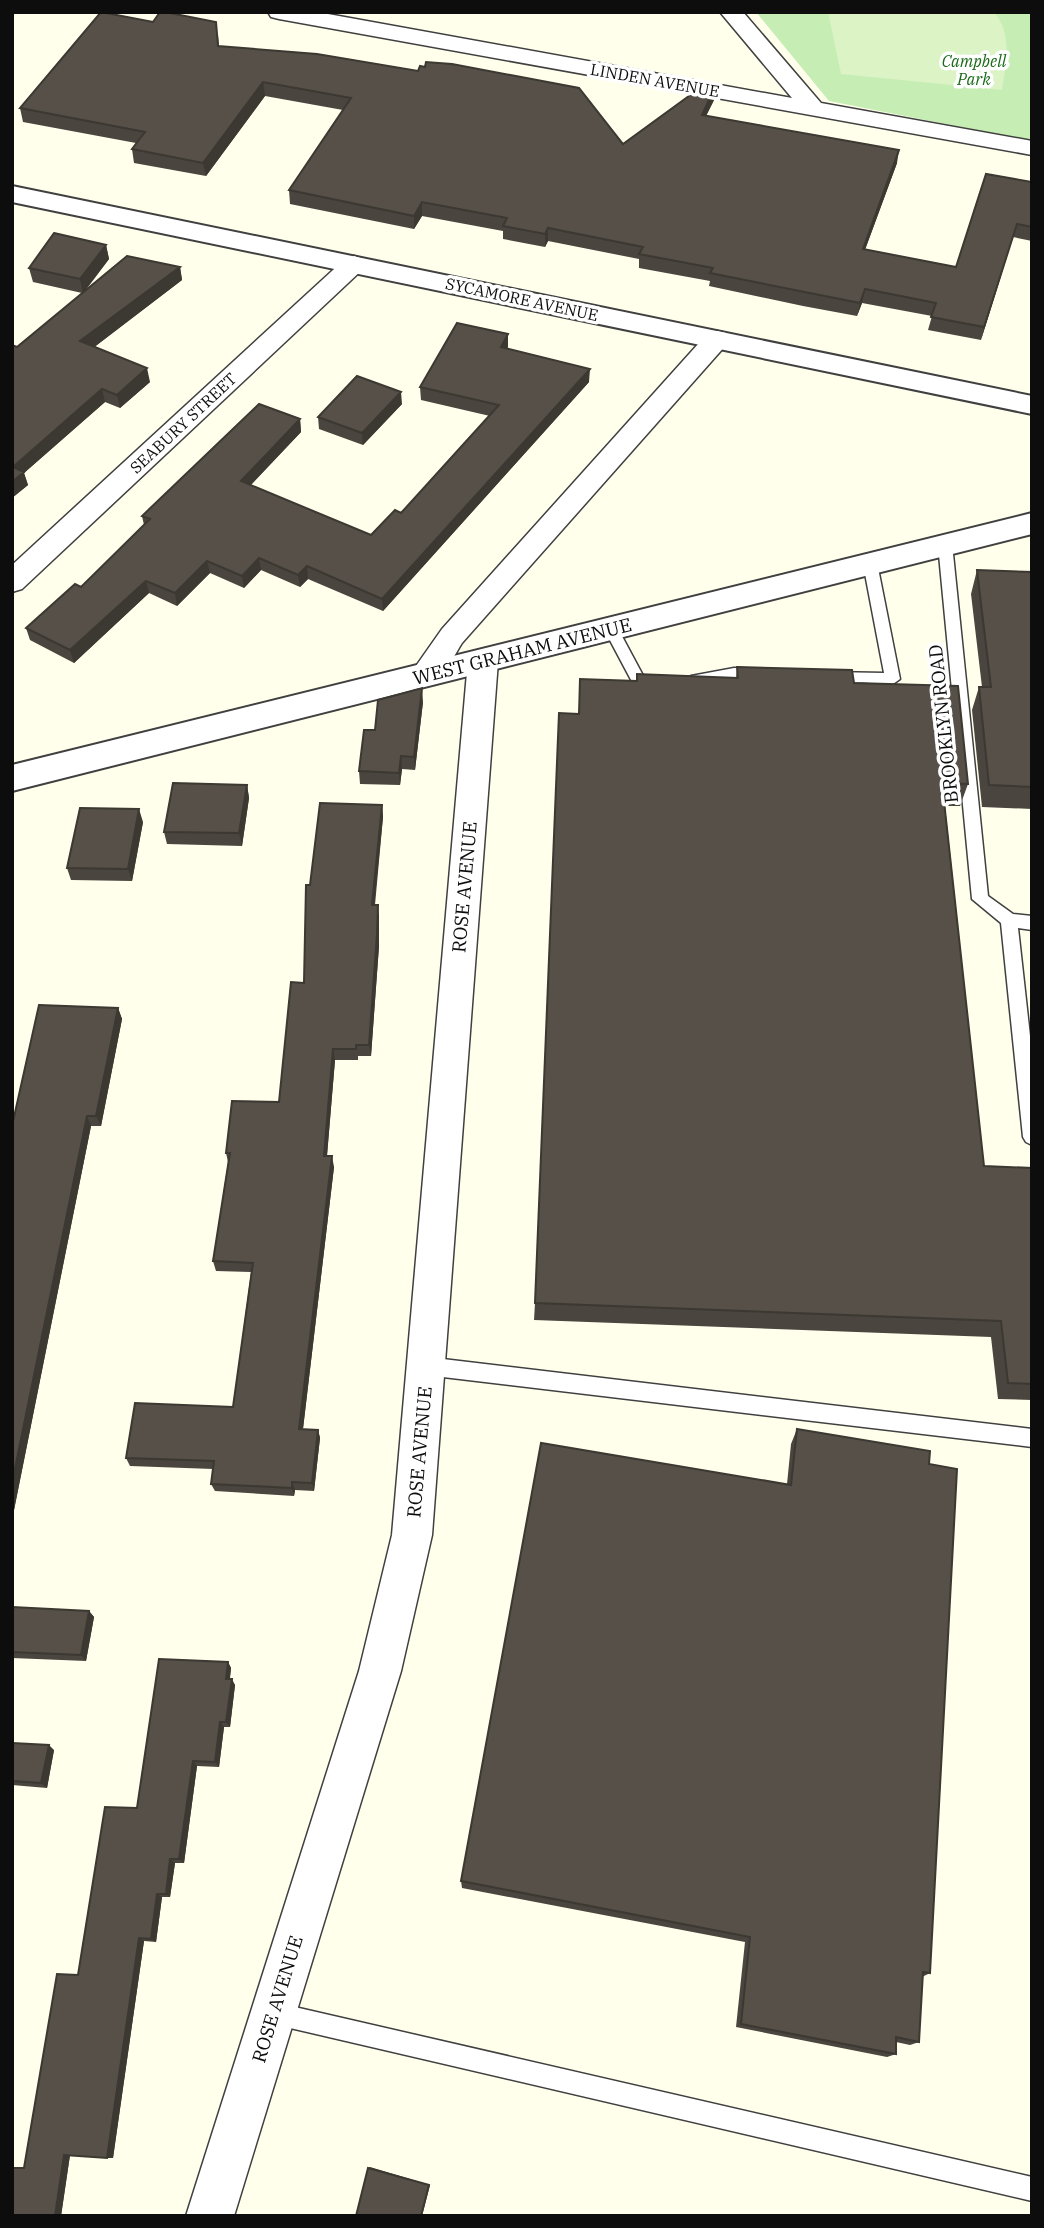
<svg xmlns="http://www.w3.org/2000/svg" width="1044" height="2228" font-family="'IBM Plex Serif',serif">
<rect width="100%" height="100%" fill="#ffffec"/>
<path fill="#c6edb3" d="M756 12H1032V141L829 101Z"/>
<path fill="#dbf3c5" d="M828 12H994C1013 34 1006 64 1002 90L841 74Z"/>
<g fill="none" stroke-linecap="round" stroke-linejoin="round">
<defs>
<path id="service" d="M945 539 952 544 988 896 1013 914 1032 916V930L1018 928 1032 1054V1145L1026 1142 1023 1137 1001 923 972 899 938 544Z
M870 558 877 563 900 679 893 684 825 681 823 677 825 673 830 672 884 673 863 563Z
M611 624 616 625 647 683H658L660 687 658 691 643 694 638 693 604 629Z
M734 668 760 669 767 674 760 679 734 678 691 686 684 681 691 676Z
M426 1357 1032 1429V1447L426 1375 419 1372 416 1366 419 1360Z
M273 2002 1032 2177V2201L273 2024 265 2021 262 2013 265 2005Z"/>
<path id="minor" d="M268 12H317L792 98 720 12H743L821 103 1032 141V155L279 19 271 17Z
M354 256 363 259 366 264 363 269 22 589 12 592V565L345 259Z
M717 331 726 333 730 339 726 345 462 643C450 662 439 691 413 684L409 676 442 629 708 333Z
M483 650 493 653 498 661 432 1535 401 1671 234 2216H186L359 1671 392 1535 468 661 473 653Z"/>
<path id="tertiary" d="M12 186 1032 396V414L12 202Z
M1032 513V534L12 791V765Z"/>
</defs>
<use href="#service" stroke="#404040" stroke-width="3"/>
<use href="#minor" stroke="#404040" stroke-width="3"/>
<use href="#tertiary" stroke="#404040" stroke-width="4"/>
<use href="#service" fill="#fff" fill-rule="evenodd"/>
<use href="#minor" fill="#fff" fill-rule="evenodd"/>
<use href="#tertiary" fill="#fff" fill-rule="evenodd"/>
</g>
<path fill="#4a453e" d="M218 35 219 46 623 144 714 100 706 116 897 163 865 250 956 267 1032 182V241L1013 237 981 340 928 330 932 316 862 303 857 316 803 306 709 286 710 281 639 268V259L548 241 545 247 503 239V231L422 216 414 229 290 204 289 190 343 110 265 96 206 176 134 163 132 149 136 143 23 122 20 108Z
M106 245 109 259 85 291 180 267 182 280 94 347 150 382 120 408 105 402 24 473 28 485 12 498V345L17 347 82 293 33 282 29 268Z
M508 347 507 348 589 382 383 611 308 579 300 587 261 570 244 588 210 573 177 606 149 593 74 663 30 640 26 628 81 587 144 525 142 516 300 419 301 432 251 485 371 535 401 513 490 416 421 400 420 387Z
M402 404 363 445 319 429 318 417Z
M977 570 1032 572V809L982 807 972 710 979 687H982L971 594Z
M737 667 854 683 968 784 960 806H945L984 1166 1032 1168V1400L998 1399 991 1337 534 1320 535 1303 579 714 636 681 637 674 736 678Z
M423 702 415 770 402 769 400 785 360 784 359 771 375 730Z
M247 785 249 798 242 846 167 844 164 832Z
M382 805 383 817 375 905 379 916V946L371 1056H358V1060H335L327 1156 334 1167 303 1429 318 1430 320 1438 314 1491 295 1490 294 1496 215 1491 211 1484 213 1469 130 1466 126 1458 233 1407 251 1272 216 1271 213 1261 228 1162 226 1153 279 1102 304 983 310 885Z
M143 822 132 881 71 880 67 868Z
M118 1008 122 1019 101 1126H91L12 1520V1126Z
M797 1429 930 1973 922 1977 919 2042 910 2045 896 2042V2054L887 2057 736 2027 745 1942 462 1888 461 1881 787 1484 791 1444Z
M12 1607 89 1611 94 1617 86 1661 12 1658Z
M228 1662 231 1668 230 1679 235 1685 230 1727H224L219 1767 197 1766 184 1863H175L170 1897H162L156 1942 144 1941 113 2158 70 2155 61 2216 24 2168 78 1975 137 1808Z
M12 1743 54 1750 47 1788 12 1785Z"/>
<path fill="#3c3832" d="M263 82 265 96 206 176 203 163Z
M715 87 714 100 700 128 702 115Z
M899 150 897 163 860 263 863 249Z
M422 202V216L414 229V216Z
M1017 224 1013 237 981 340 984 327Z
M548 228V241L545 247V234Z
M106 245 109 259 83 293 80 279Z
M180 267 182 280 84 355 80 341Z
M865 289 862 303 857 316 860 303Z
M508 334V347L501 360V347Z
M147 368 150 382 120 408 117 395Z
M590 369 589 382 383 611 382 599Z
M102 389 105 402 24 473 28 485 12 498 13 467Z
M401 392 402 404 363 445 362 433Z
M300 419 301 432 243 493 241 481Z
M259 558 261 570 244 588 242 576Z
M207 561 210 573 177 606 175 593Z
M307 566 308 579 300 587 298 575Z
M146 581 149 593 74 663 70 650Z
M422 688 423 702 415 770 414 757Z
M401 756 402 769 400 785 399 773Z
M247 785 249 798 242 846 239 833Z
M382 805 383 817 373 917 372 905Z
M139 809 143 822 132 881 128 869Z
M378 905 379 916V946L371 1056 369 1045Z
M118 1008 122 1019 101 1126 96 1116Z
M333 1049 335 1060 326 1167 324 1156Z
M87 1116 91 1126 12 1520V1483Z
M332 1156 334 1167 302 1437 299 1429Z
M318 1430 320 1438 314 1491 312 1483Z
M292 1482 295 1490 294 1496 292 1488Z
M89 1611 94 1617 86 1661 81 1655Z
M228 1662 231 1668 229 1684 226 1679Z
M232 1679 235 1685 230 1727 226 1722Z
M220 1722 224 1727 219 1767 215 1762Z
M49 1745 54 1750 47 1788 41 1783Z
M193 1761 197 1766 184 1863 179 1859Z
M170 1859 175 1863 170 1897 166 1894Z
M157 1894 162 1897 156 1942 151 1939Z
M139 1938 144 1941 113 2158H107Z
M64 2155H70L61 2216H55Z
M370 2167 430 2185 422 2216 368 2168Z"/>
<path fill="#565048" stroke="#3c3832" stroke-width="2" d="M101 12 153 22 160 12H165L216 22 218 46 317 54 418 71 420 66 425 67 426 62 452 64 579 88 623 144 704 85 715 87 702 115 899 150 863 249 956 267 986 174 1032 182V227L1017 224 984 327 931 317 936 303 865 289 860 303 710 273 713 268 639 254 643 247 548 228 545 234 503 226 507 218 422 202 414 216 289 190 351 98 263 82 203 163 132 149 145 132 20 108Z
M54 233 106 245 80 279 29 268Z
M127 256 180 267 80 341 147 368 117 395 102 389 13 467 24 472 12 482V345L17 347Z
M457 323 508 334 501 347 590 369 382 599 307 566 298 575 259 558 242 576 207 561 175 593 146 581 70 650 26 628 75 584 81 587 150 519 142 516 259 404 300 419 241 481 371 535 395 510 401 513 499 405 420 387Z
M357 376 401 392 362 433 318 417Z
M977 570 1032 572V787L989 785 979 687H991Z
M737 667 852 670 854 683 958 686 968 784 942 783 984 1166 1032 1168V1384L1008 1383 1001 1321 535 1303 559 713 579 714 580 679 637 681V674L738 678Z
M422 688 414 757 401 756 399 773 359 771 364 730H375L378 700Z
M173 783 247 785 239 833 164 832Z
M320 803 382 805 372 905H378L377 934 369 1045H356V1049H333L324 1156H332L299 1429 318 1430 312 1483 292 1482V1488L211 1484 214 1461 126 1458 135 1403 233 1407 253 1263 213 1261 230 1153H226L232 1101 279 1102 291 982 304 983 306 885H310Z
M80 808 139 809 128 869 67 868Z
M39 1005 118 1008 96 1116H87L12 1483V1126Z
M797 1429 930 1451 929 1464 957 1469 930 1973 923 1972 919 2042 896 2037V2054L741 2024 750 1937 461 1881 541 1443 791 1485Z
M12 1607 89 1611 81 1655 12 1652Z
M159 1659 228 1662 226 1679H232L226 1722H220L215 1762 193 1761 179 1859H170L166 1894H157L151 1939 139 1938 107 2158 64 2155 55 2216H12V2168H24L57 1974 78 1975 105 1807 137 1808Z
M12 1743 49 1745 41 1783 12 1781Z
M368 2168 429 2185 421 2216H356Z"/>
<g text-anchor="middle" stroke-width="7" stroke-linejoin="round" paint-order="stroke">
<g font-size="16" font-style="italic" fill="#196a18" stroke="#fff">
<text x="974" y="67">Campbell<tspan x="974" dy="18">Park</tspan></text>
</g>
<g font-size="16" fill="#0d0d0d" stroke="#fff">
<text transform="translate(655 80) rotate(10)" y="6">LINDEN AVENUE</text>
<text transform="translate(522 299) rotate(12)" y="6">SYCAMORE AVENUE</text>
<text transform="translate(183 423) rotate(-43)" y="6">SEABURY STREET</text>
</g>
<g font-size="19" fill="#0d0d0d" stroke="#fff">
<text transform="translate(522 651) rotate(-14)" y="7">WEST GRAHAM AVENUE</text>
<text transform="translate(943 724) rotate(-96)" y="7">BROOKLYN ROAD</text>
<text transform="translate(464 887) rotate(-85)" y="7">ROSE AVENUE</text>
<text transform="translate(419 1452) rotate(-85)" y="7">ROSE AVENUE</text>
<text transform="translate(277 1999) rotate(-73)" y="7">ROSE AVENUE</text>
</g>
</g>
<rect width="1044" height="2228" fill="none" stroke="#0d0d0d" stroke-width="28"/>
</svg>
